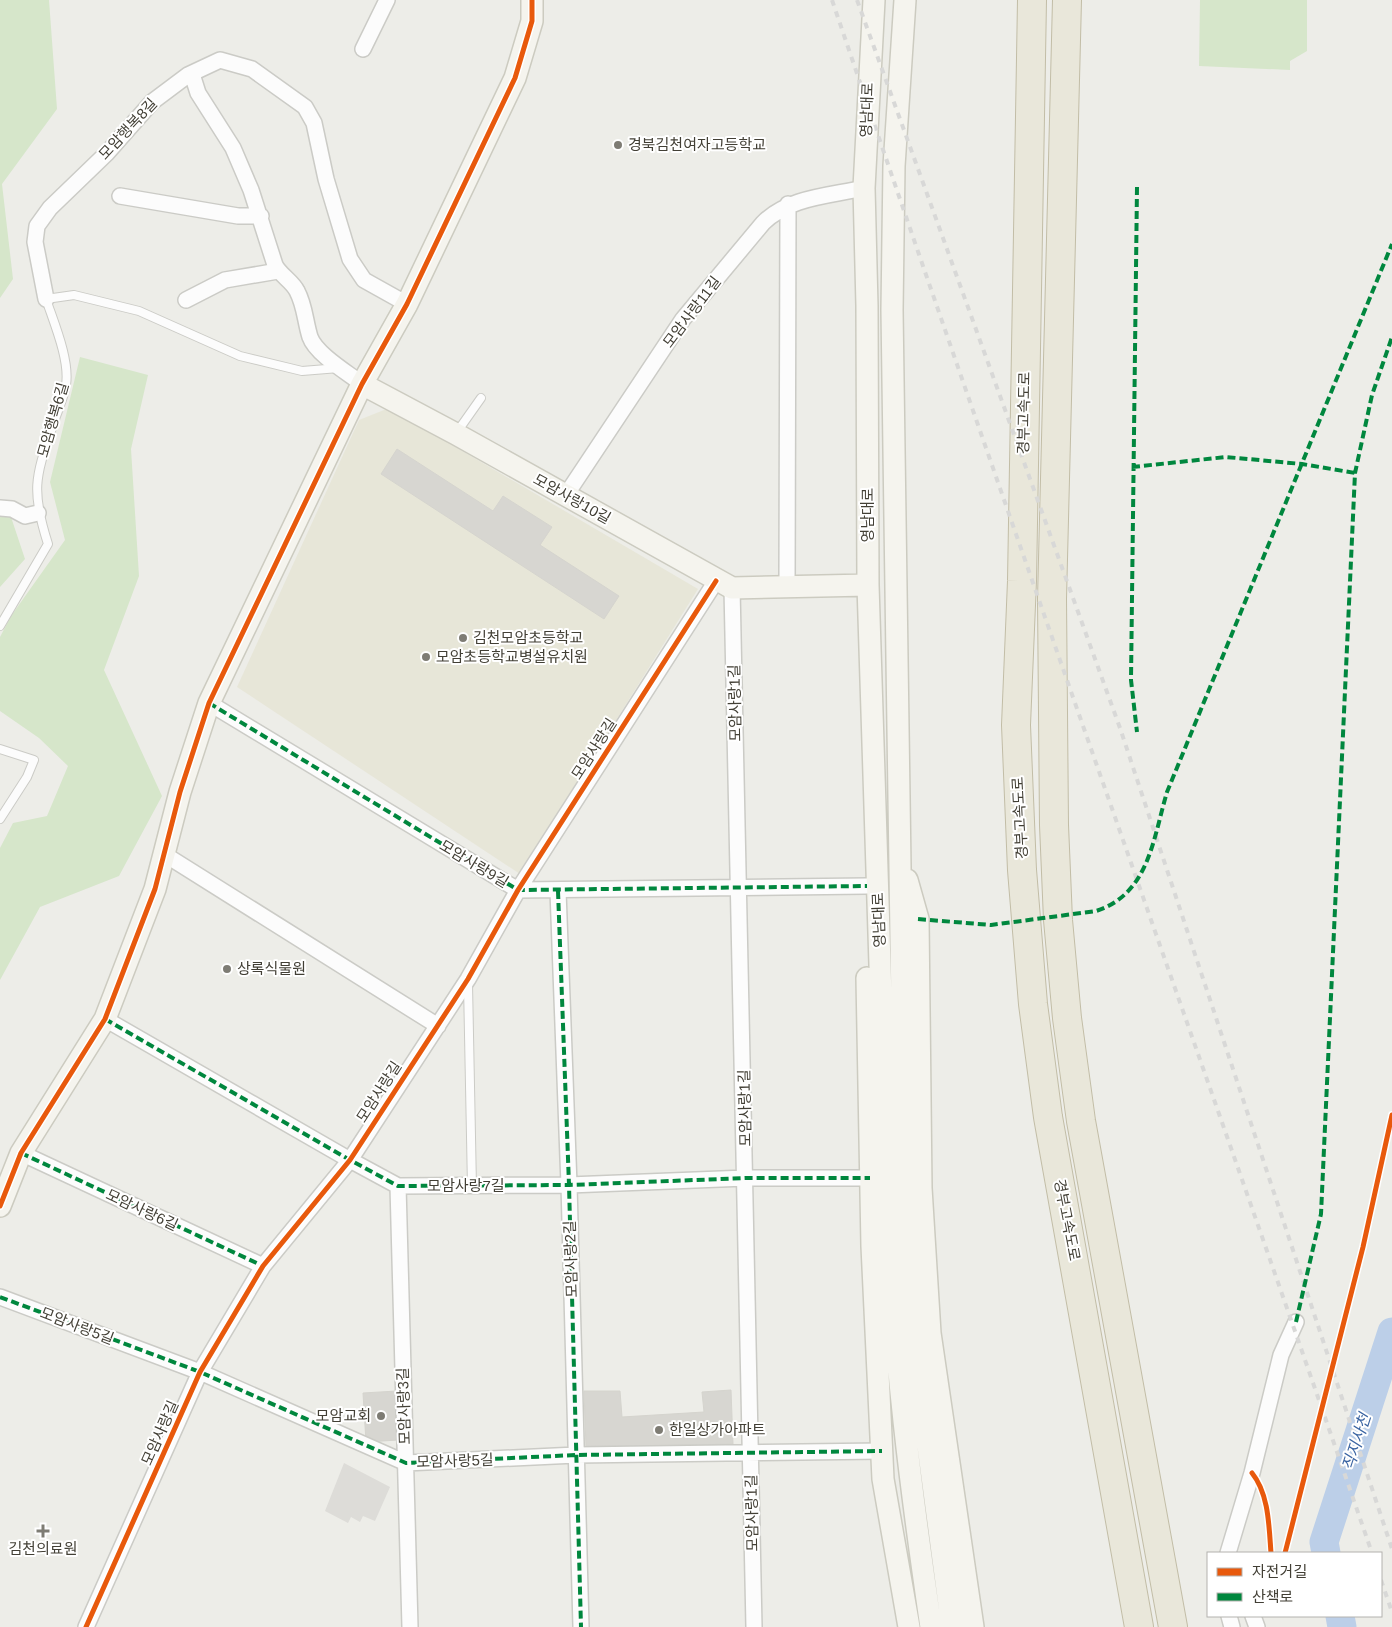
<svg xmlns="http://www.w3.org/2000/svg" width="1392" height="1627" font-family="Arial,'Noto Sans KR',sans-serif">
<rect width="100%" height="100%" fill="#edede8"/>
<path fill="#e7e6d8" d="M389 408 698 589 520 874 237 687 359 420Z"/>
<path fill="#d6e6ca" d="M0 0H49L57 109 2 184 13 279 0 298Z
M1200 0H1307V51L1290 61V70L1199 66Z
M80 357 148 375 131 449 139 576 104 670 162 796 119 876 40 907 0 980V848L13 823 47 816 68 766 39 738 0 711V637L11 616 65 540 50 482Z
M0 514H10L25 559 0 587Z"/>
<path fill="#dddcd8" d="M344 1463 390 1487 375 1521 363 1516 360 1522 351 1517 348 1523 325 1511Z"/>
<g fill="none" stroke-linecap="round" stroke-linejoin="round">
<path stroke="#bccfe8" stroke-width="29" d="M1326 1553 1324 1542 1392 1332
M1340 1616 1342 1627"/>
</g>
<path fill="#d7d6d1" stroke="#d5d4ce" d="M397 449 493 511 503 496 552 527 540 545 619 596 604 619 381 474Z
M731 1390 733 1444 586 1448 584 1391H620L622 1417 704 1412 702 1392Z
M397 1391 398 1440 366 1442 363 1393Z"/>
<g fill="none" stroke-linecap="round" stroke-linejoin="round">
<defs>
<path id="lane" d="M457 432 481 398
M0 626 48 544C30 488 36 476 54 422 58 410 64 397 66 385 70 360 54 323 46 299L74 295 139 311 240 356 302 371 339 368
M0 749 34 760 27 777 0 819
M468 984 472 1187"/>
<path id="street" d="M363 49 387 0
M192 74 198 93 233 148 251 190 275 265C280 275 292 281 297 291 305 306 305 321 310 337 316 354 348 373 362 384
M120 196 238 216H261
M46 299 35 242 37 226 50 208 107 153 152 102 188 75 220 60 252 69 305 107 314 123 326 179 350 259 364 280 407 304
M186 300 225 280 278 271
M566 495 683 319 763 223C789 197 829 196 864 188
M0 508 12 509 25 516 38 513
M787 586 788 204
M732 588 754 1627
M209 703 518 890 867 886
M164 854 438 1026
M558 891 569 1185 581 1627
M105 1019 350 1160 398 1186 569 1185 746 1178H870
M21 1153 263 1266
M398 1186 410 1627
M0 1297 200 1372 406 1463 576 1455 882 1451
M1228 1553 1252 1473 1281 1355 1296 1322
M1229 1616 1232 1627
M1253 1616 1257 1627
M86 1627 200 1372 263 1266 350 1160 468 979 518 890 716 581"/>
<path id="secondary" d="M874 0 864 188 867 306 868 585 888 1218C894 1356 911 1491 931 1627
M905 0 894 166 892 310 905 1215 910 1310 952 1627
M362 384 456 434 732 588 868 585
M907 880 918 919 921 1188 930 1333 973 1627
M867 978 872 1246 883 1479 909 1627
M0 1206 21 1153 105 1019 155 889 180 792 209 703 362 384 407 304 515 78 532 21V0"/>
<path id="highway" d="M1032 0 1022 581 1016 725 1022 870 1033 1004 1048 1117 1139 1627
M1067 0 1052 599 1054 825 1058 920 1067 1018 1081 1121 1173 1627"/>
</defs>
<use href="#lane" stroke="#cbcbc6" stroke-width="10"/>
<use href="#street" stroke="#cbcbc6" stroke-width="18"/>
<use href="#secondary" stroke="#cccbc0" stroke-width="24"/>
<use href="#highway" stroke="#c2bda6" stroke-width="30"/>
<use href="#lane" stroke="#fcfcfc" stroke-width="8"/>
<use href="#street" stroke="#fcfcfc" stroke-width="15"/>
<use href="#secondary" stroke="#f5f4ee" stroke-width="21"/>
<use href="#highway" stroke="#e9e7da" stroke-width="28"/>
<path stroke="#d8d8d7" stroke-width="4" stroke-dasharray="6 6" stroke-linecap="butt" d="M832 0C1008 519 1193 1035 1372 1553
M857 0 1120 728 1392 1549
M1381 1580 1392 1612"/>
<path stroke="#00873e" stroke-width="4" stroke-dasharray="8 4" stroke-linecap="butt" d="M1137 187 1131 680 1137 732
M1132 467 1226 457 1302 464 1355 473
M209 703 518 890 867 886
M558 891 569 1185 581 1627
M918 919 991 925 1096 911C1149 894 1153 839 1167 792L1392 244
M105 1019 350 1160 398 1186 569 1185 746 1178H870
M21 1153 263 1266
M0 1297 200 1372 406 1463 576 1455 882 1451
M1296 1322 1321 1214 1355 473 1372 395 1392 337"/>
<defs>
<path id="cycleway" d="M0 1206 21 1153 105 1019 155 889 180 792 209 703 362 384 407 304 515 78 532 21V0
M1252 1473C1269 1494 1269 1527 1271 1553
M1285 1553 1363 1247 1392 1115
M86 1627 200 1372 263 1266 350 1160 468 979 518 890 716 581"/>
</defs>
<use href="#cycleway" stroke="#fff" stroke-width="8"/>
<use href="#cycleway" stroke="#e8590c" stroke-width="5"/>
</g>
<g fill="#7e7c74" stroke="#fff" stroke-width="2">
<circle cx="618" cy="145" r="5"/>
<circle cx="463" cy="638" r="5"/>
<circle cx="426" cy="657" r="5"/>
<circle cx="227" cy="969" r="5"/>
<circle cx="381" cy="1416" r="5"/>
<circle cx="659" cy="1430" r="5"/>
<path d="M40.5 1523.5h5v5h5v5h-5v5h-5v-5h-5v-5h5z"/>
</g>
<g text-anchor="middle" stroke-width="4" stroke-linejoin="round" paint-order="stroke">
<g font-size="15" fill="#423f35" stroke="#fff">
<text transform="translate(867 110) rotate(-88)" y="5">영남대로</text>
<text transform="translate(128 129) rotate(-47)" y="5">모암행복8길</text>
<text transform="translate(692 312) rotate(-53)" y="5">모암사랑11길</text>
<text transform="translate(1024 413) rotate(-89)" y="5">경부고속도로</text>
<text transform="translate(53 420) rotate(-74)" y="5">모암행복6길</text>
<text transform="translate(572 499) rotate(29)" y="5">모암사랑10길</text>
<text transform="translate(868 515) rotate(-90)" y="5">영남대로</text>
<text transform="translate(735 703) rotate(-91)" y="5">모암사랑1길</text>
<text transform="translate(594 749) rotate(-57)" y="5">모암사랑길</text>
<text transform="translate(1020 818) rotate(-93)" y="5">경부고속도로</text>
<text transform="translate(474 864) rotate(31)" y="5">모암사랑9길</text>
<text transform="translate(879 920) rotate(-92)" y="5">영남대로</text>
<text transform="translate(379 1092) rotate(-57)" y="5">모암사랑길</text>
<text transform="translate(745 1108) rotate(-91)" y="5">모암사랑1길</text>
<text x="466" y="1191">모암사랑7길</text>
<text transform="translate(142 1210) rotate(25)" y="5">모암사랑6길</text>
<text transform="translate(1067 1220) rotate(79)" y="5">경부고속도로</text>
<text transform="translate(571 1259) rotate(-92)" y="5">모암사랑2길</text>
<text transform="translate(77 1326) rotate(21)" y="5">모암사랑5길</text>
<text transform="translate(404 1406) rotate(-92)" y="5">모암사랑3길</text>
<text transform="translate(160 1433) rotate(-66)" y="5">모암사랑길</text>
<text transform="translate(455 1461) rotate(-2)" y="5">모암사랑5길</text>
<text transform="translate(752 1513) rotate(-91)" y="5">모암사랑1길</text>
</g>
<g font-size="15" fill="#423f35" stroke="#fff" text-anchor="start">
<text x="628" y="150">경북김천여자고등학교</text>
<text x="473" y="643">김천모암초등학교</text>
<text x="436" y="662">모암초등학교병설유치원</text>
<text x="237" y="974">상록식물원</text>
<text x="371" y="1421" text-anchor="end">모암교회</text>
<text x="669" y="1435">한일상가아파트</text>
<text x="43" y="1554" text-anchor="middle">김천의료원</text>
</g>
<g font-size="16" font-style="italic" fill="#3a64a2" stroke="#fff">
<text transform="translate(1356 1442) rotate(-72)" y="6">직지사천</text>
</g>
</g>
<rect x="1207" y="1552" width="175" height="65" fill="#ffffff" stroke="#b3b2ae"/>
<rect x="1217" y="1568" width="25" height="8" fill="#e8590c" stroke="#b3b2ae"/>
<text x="1252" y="1577" font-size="15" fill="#423f35">자전거길</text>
<rect x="1217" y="1593" width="25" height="8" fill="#00873e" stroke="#b3b2ae"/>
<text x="1252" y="1602" font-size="15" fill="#423f35">산책로</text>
</svg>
